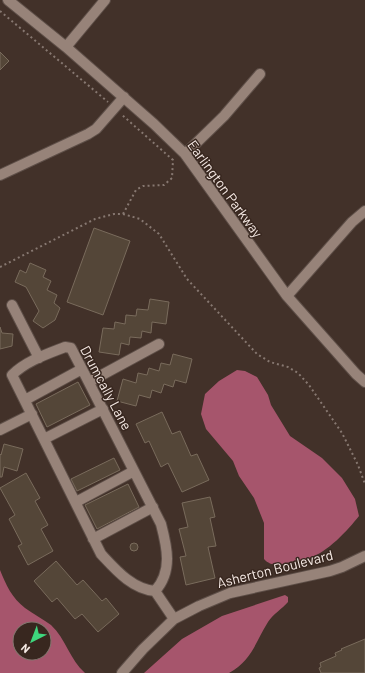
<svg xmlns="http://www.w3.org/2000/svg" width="365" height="673" font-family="Barlow,sans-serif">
<rect width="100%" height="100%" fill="#423129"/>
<path fill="#a6556c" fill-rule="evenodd" d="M237 370 245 371 257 377 268 395 271 405 290 436 322 458 342 478 355 499 359 516C348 530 327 553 309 558 303 560 296 560 290 562 281 565 271 567 264 559V523L254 498 239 476 233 461 206 429 201 414 205 394 219 381Z
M0 570C6 585 12 598 25 608 33 614 43 619 51 625 66 639 70 660 85 673H0ZM20 629H44V653H20Z
M285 595 288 597V602C282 609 273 614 268 622 255 643 252 660 229 673H144L182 639 222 616Z"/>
<path fill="#544638" stroke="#796b5c" d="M0 52 9 61 0 70Z
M94 228 130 241 103 315 67 302Z
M30 263 46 270 43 277 51 281 47 290 57 295 54 303 60 308 55 320 43 328 33 321 39 311 26 287 15 282 20 270 26 273Z
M150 299 169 302 166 324 152 322 151 333 142 331 141 338 130 337 129 345 121 343 119 355 99 352 103 328 114 329 115 322 125 324 126 315 136 316 137 309 148 310Z
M0 327 2 333 13 334 12 346 0 349Z
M173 354 192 359 186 383 175 380 173 387 164 384 161 393 152 390 150 398 139 395 136 406 117 401 123 379 136 383 138 373 147 375 149 368 159 371 161 363 170 365Z
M78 382 90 405 47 427 36 404Z
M162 412 172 434 180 431 191 456 197 454 209 480 182 492 168 463 161 467 149 441 145 443 136 424Z
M4 444 23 449 17 471 4 467 2 477H0V454L1 455Z
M114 458 120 470 77 491 71 479Z
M26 473 40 498 35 501 48 525 41 529 53 551 28 565 18 546 22 544 9 519 15 515 0 488Z
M128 484 139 507 97 529 85 505Z
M210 497 215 517 210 518 216 546 208 547 215 578 186 585 180 557 186 556 179 529 188 527 182 503Z
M130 547a4 4 0 1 1 8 0a4 4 0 1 1-8 0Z
M56 561 77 585 83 580 102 601 106 598 119 614 98 632 82 614 75 619 57 598 52 602 34 581Z
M365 639V673H321L319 668 321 667 320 663 336 656 335 653 342 650 341 649Z"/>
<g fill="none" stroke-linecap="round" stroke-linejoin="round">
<defs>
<path id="minor" d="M8 0 66 47 154 124 185 154 287 296 356 374 365 382
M66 47 105 0
M185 154 224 116 260 74
M0 175 88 134 96 129 124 97
M287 296 352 222 365 211
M12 305 39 358
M65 347 71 348 82 369 161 524C167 547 173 571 155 591 132 589 116 570 101 554L12 375C26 361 47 354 65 347Z
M89 382 159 344
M25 400 82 369
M0 430 32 414
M44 439 103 409
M76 502 134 471
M93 539 153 507
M155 591 174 619
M122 673 143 649 174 619 199 606 230 593 330 571 342 567 365 556"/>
</defs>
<use href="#minor" stroke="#5e4f48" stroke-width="12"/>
<path stroke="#877871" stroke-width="2" stroke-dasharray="2 3" stroke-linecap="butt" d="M0 11 108 102
M123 214 140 219 159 234 187 279 257 354 270 362 288 367 298 373 309 385 342 433 358 465 365 484
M0 267 95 219 114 214H123L136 190 143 186 164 185 172 178 173 160 121 114"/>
<use href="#minor" stroke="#978379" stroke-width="10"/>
</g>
<g text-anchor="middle" stroke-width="3" stroke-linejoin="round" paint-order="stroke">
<g font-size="14" fill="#f6eae5" stroke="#38271f">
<text transform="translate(225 189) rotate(54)" y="5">Earlington Parkway</text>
<text transform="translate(106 388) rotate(62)" y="5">Drumcally Lane</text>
<text transform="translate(275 569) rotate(-14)" y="5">Asherton Boulevard</text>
</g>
</g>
<g transform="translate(32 641) rotate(222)"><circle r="19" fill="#38271f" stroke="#84756e"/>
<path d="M0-3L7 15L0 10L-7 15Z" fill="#3ed77d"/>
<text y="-6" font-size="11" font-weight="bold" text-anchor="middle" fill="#f6eae5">N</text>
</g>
</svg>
